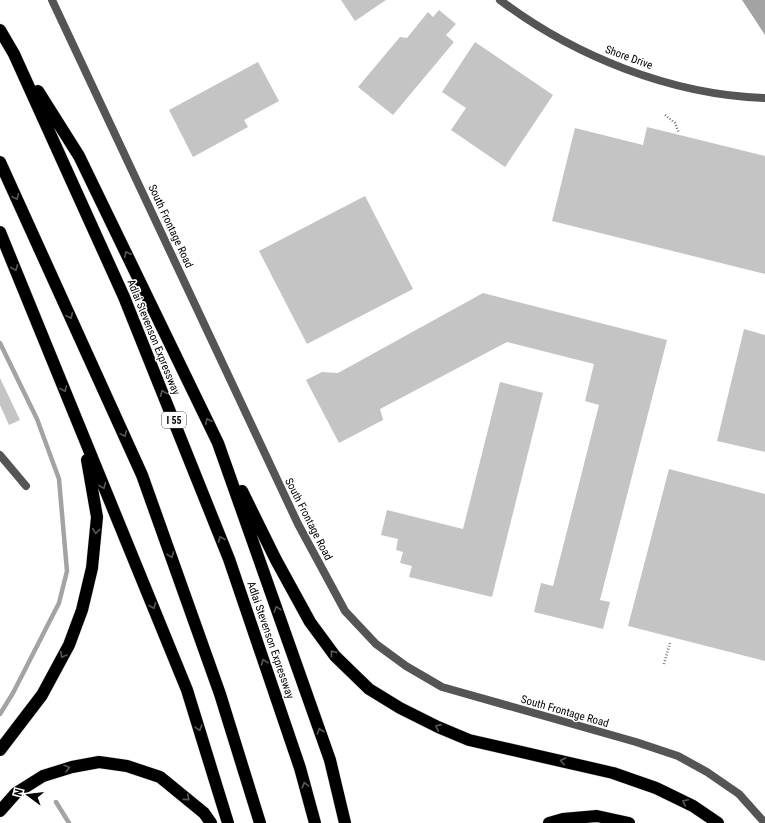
<svg xmlns="http://www.w3.org/2000/svg" width="765" height="823" font-family="'Roboto Condensed',sans-serif">
<rect width="100%" height="100%" fill="#fff"/>
<path fill="#a3a3a3" d="M742 0H765V35Z"/>
<g fill="none" stroke-linecap="round" stroke-linejoin="round">
<path stroke="#a3a3a3" stroke-width="4.5" d="M0 343 37 419 59 479 67 571 59 603 13 693 0 714
M56 802 69 823"/>
</g>
<path fill="#c4c4c4" d="M341 0H386L355 21Z
M439 10 456 24 446 35 454 42 393 115 358 87 400 37 407 38 428 12 433 17Z
M475 42 553 95 505 167 451 130 466 108 442 92Z
M258 62 279 101 244 120 248 127 193 157 169 110Z
M647 127 765 156V274L552 221 575 128 643 145Z
M365 196 413 289 307 344 259 251Z
M483 293 667 340 600 600 610 602 603 629 534 612 541 583 553 586 599 405 585 401 594 364 507 342 380 409 383 420 339 443 306 380 322 372 338 373Z
M744 329 765 335V452L717 441Z
M0 378 20 420 9 425 0 405Z
M500 382 543 393 492 597 409 577 412 566 400 563 403 552 396 550 398 539 381 535 387 510 463 529Z
M669 469 765 494V661L628 626Z"/>
<g fill="none" stroke-linecap="round" stroke-linejoin="round">
<defs>
<path id="highway" d="M0 30 14 54 124 297 229 559 300 768 315 823
M38 91 79 156 218 443 330 760 345 823
M0 162 142 475 220 694 260 823
M0 232 187 690 228 823
M242 491 276 560 310 622 335 656 369 689 400 708 438 727 469 740 613 773 656 788 693 806 718 823
M0 750 42 695 69 645 82 610 92 568 97 517 87 460
M0 811 16 793 43 776 72 767 99 762 127 766 160 777 204 813 211 823
M549 823 563 819 597 816 629 823"/>
</defs>
<use href="#highway" stroke="#dbdbdb" stroke-width="13"/>
<path stroke="#777" stroke-width="2.5" stroke-dasharray="1 2" stroke-linecap="butt" d="M665 115 675 123 679 133
M664 664 670 643"/>
<path stroke="#555" stroke-width="8" d="M52 0 298 524 345 611 376 644 406 666 442 687 636 742 678 756 707 772 739 794 765 823
M500 0C574 56 671 95 765 98
M0 455 26 486"/>
<use href="#highway" stroke="#000" stroke-width="12"/>
</g>
<defs><path id="oneway-chevron" d="M-2-3.5L2.5 0L-2 3.5" fill="none" stroke-width="1.6" stroke-linecap="round" stroke-linejoin="round"/></defs>
<g stroke="#595959">
<use href="#oneway-chevron" transform="translate(16 197) rotate(66)"/>
<use href="#oneway-chevron" transform="translate(127 254) rotate(-116)"/>
<use href="#oneway-chevron" transform="translate(15 268) rotate(68)"/>
<use href="#oneway-chevron" transform="translate(70 316) rotate(66)"/>
<use href="#oneway-chevron" transform="translate(64 389) rotate(68)"/>
<use href="#oneway-chevron" transform="translate(163 393) rotate(-112)"/>
<use href="#oneway-chevron" transform="translate(208 421) rotate(-116)"/>
<use href="#oneway-chevron" transform="translate(124 434) rotate(66)"/>
<use href="#oneway-chevron" transform="translate(103 486) rotate(68)"/>
<use href="#oneway-chevron" transform="translate(96 531) rotate(96)"/>
<use href="#oneway-chevron" transform="translate(221 539) rotate(-112)"/>
<use href="#oneway-chevron" transform="translate(171 555) rotate(70)"/>
<use href="#oneway-chevron" transform="translate(153 606) rotate(68)"/>
<use href="#oneway-chevron" transform="translate(277 609) rotate(-109)"/>
<use href="#oneway-chevron" transform="translate(333 653) rotate(-128)"/>
<use href="#oneway-chevron" transform="translate(63 655) rotate(118)"/>
<use href="#oneway-chevron" transform="translate(264 662) rotate(-109)"/>
<use href="#oneway-chevron" transform="translate(438 727) rotate(-156)"/>
<use href="#oneway-chevron" transform="translate(199 728) rotate(73)"/>
<use href="#oneway-chevron" transform="translate(320 731) rotate(-109)"/>
<use href="#oneway-chevron" transform="translate(563 761) rotate(-167)"/>
<use href="#oneway-chevron" transform="translate(67 768) rotate(-17)"/>
<use href="#oneway-chevron" transform="translate(305 785) rotate(-105)"/>
<use href="#oneway-chevron" transform="translate(187 798) rotate(41)"/>
<use href="#oneway-chevron" transform="translate(685 802) rotate(-155)"/>
</g>
<g text-anchor="middle" stroke-width="3" stroke-linejoin="round" paint-order="stroke">
<rect fill="#fff" stroke="#4c4c4c" stroke-width="1" x="162" y="412" width="24" height="16" rx="3"/>
<g font-size="10" font-weight="bold" fill="#000">
<text x="174" y="424">I 55</text>
</g>
<g font-size="11" fill="#000" stroke="#fff">
<text transform="translate(629 57) rotate(20)" y="4">Shore Drive</text>
<text transform="translate(171 226) rotate(65)" y="4">South Frontage Road</text>
<text transform="translate(154 337) rotate(68)" y="4">Adlai Stevenson Expressway</text>
<text transform="translate(309 519) rotate(63)" y="4">South Frontage Road</text>
<text transform="translate(271 640) rotate(71)" y="4">Adlai Stevenson Expressway</text>
<text transform="translate(565 711) rotate(16)" y="4">South Frontage Road</text>
</g>
</g>
<g transform="translate(28 795) rotate(285)" stroke="#ffffff" stroke-width="3" paint-order="stroke">
<path d="M0-3L7 15L0 10L-7 15Z" fill="#000000"/>
<text y="-6" font-size="11" font-weight="bold" text-anchor="middle" fill="#000000">N</text>
</g>
</svg>
